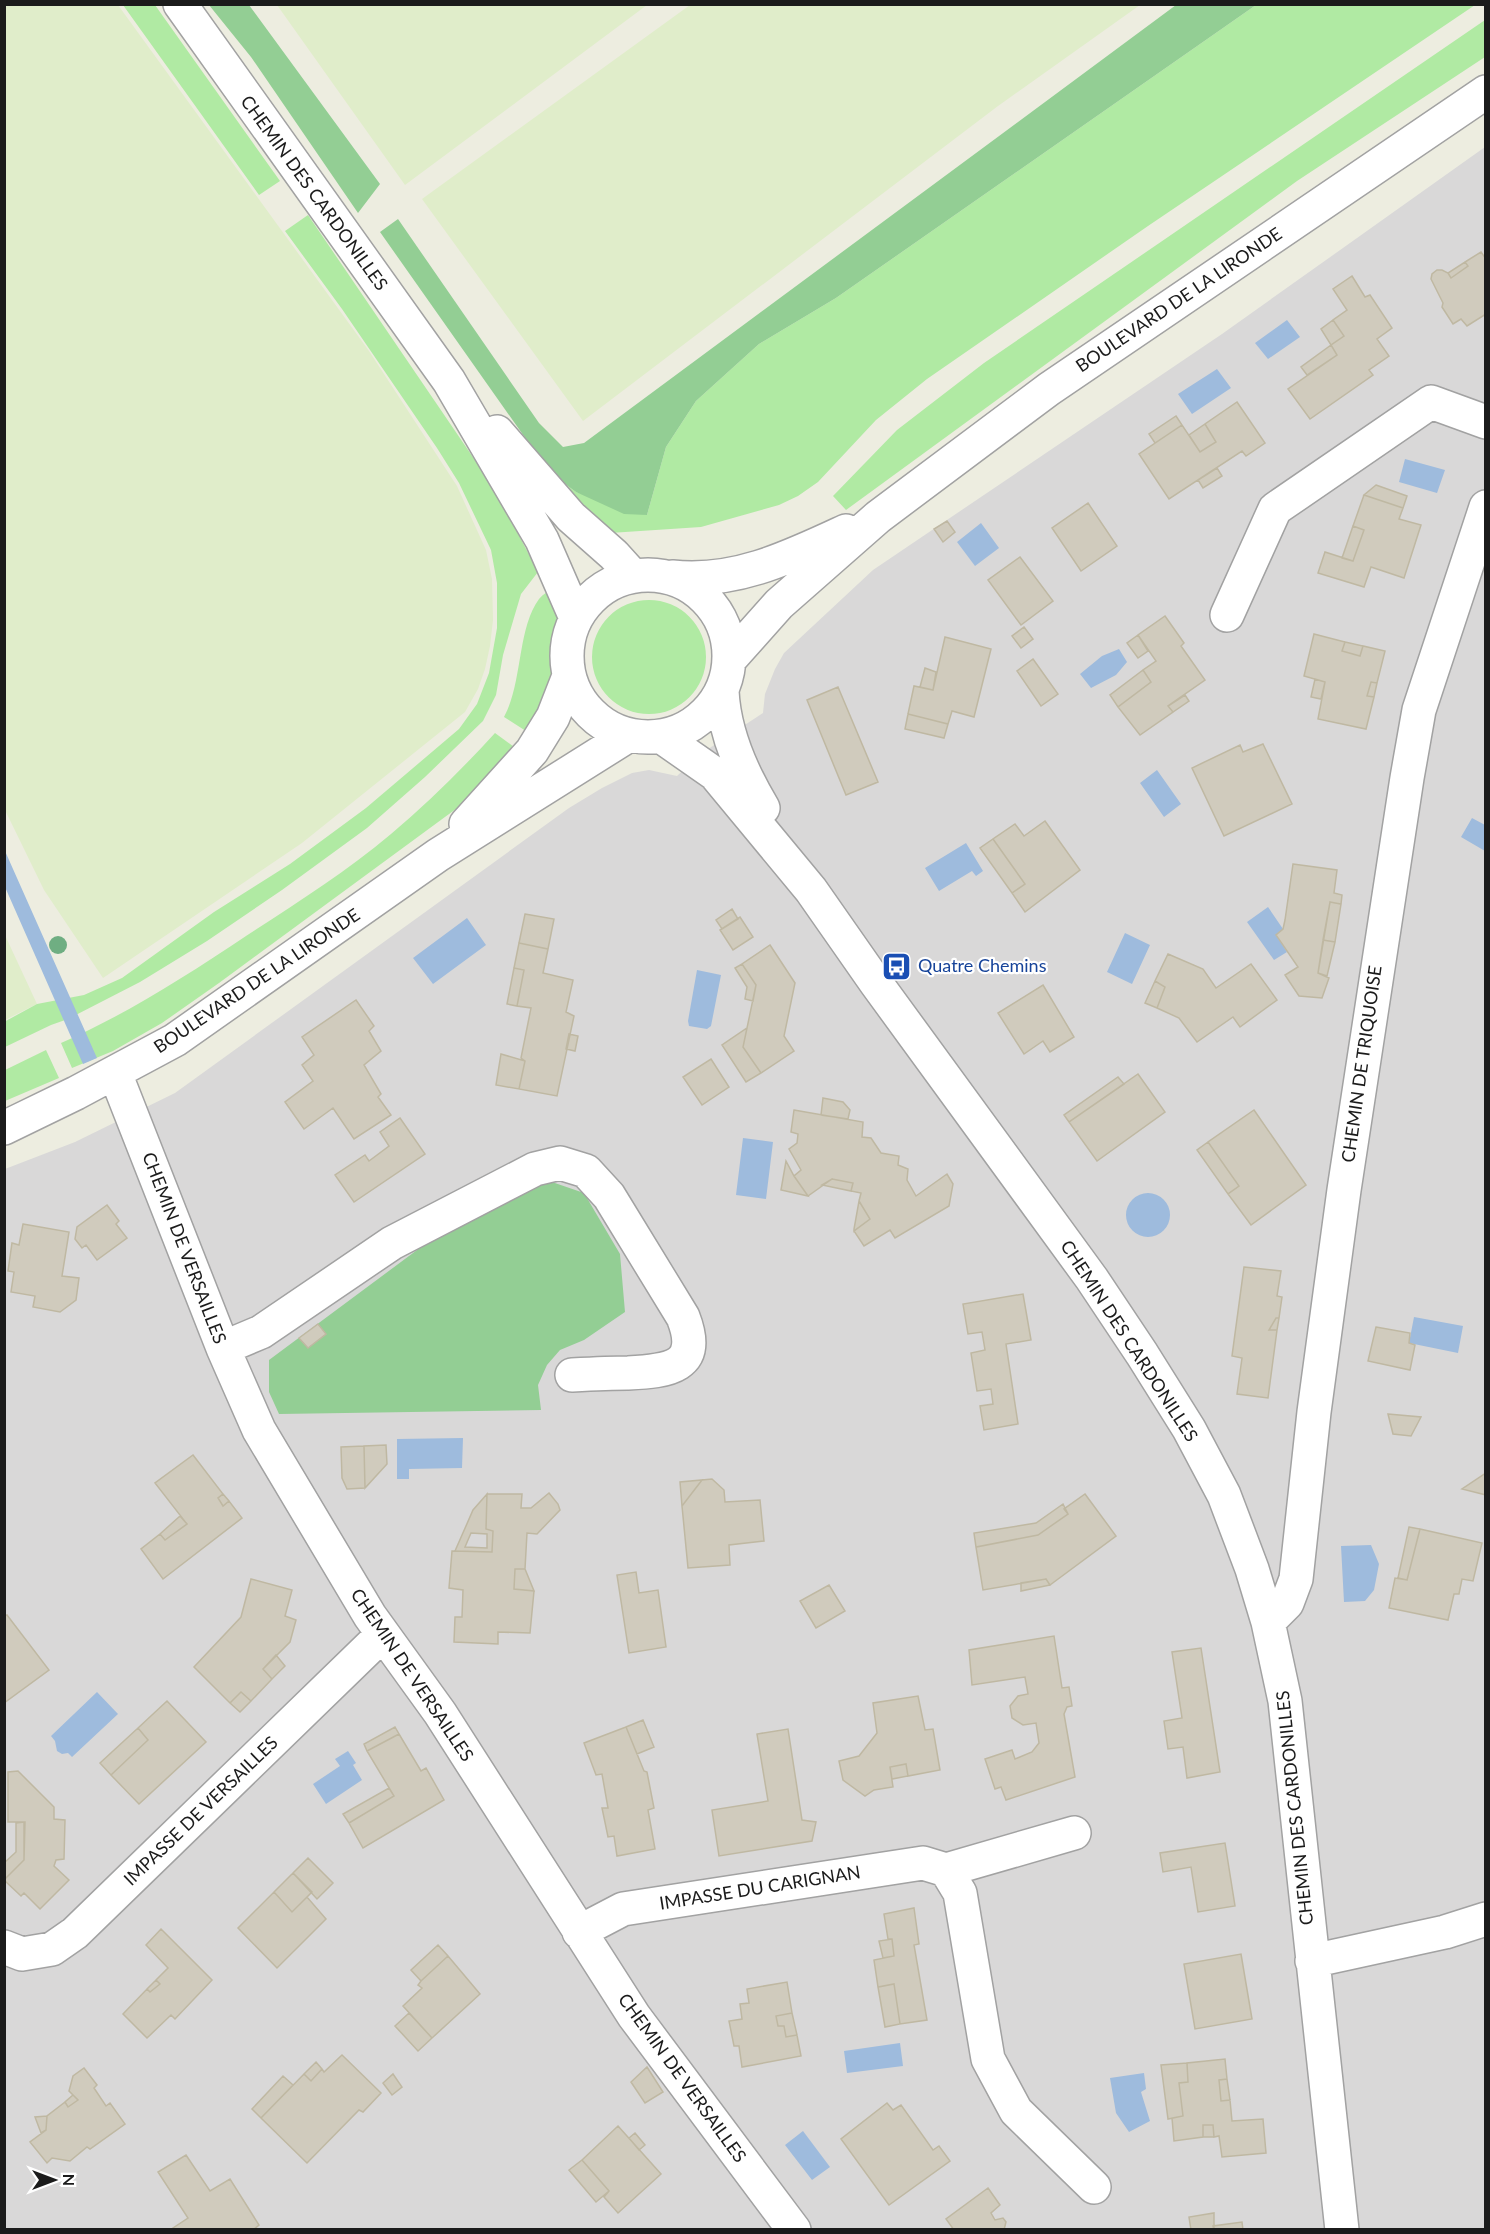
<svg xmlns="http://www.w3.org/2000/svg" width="1490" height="2234" font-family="Lato,sans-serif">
<rect width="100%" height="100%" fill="#edede0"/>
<path fill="#d9d8d8" d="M1485 147V2229L5 2230V1169L75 1142 175 1093 569 808 602 788 632 773 649 770 677 776 699 755 763 713 765 694 775 669 784 653 873 570 1222 334Z"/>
<path fill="#e0edca" d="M5 4 118 5 369 351 457 486 486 550 492 579 493 620 490 646 485 669 478 689 465 712 302 843 103 978 44 890 5 810Z
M277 5H647L405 185Z
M690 5V4L1140 5 998 106 583 421 422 199Z
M4 933 37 1004 5 1020H4Z"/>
<path fill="#b0eaa3" d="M123 5H155L280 181 259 195Z
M1256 5H1475L1148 226 927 379 876 420 818 482 798 496 779 505 701 527 610 533 557 478 576 492 647 515 666 447 696 401 759 344 836 298Z
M1485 20V57L1297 181 846 510 833 496 897 430 984 363Z
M308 215 496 491 538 572 521 594 503 655 496 695 483 721 425 777 367 828 282 890 207 941 140 982 68 1019 51 1025 5 1047 4 1022 37 1004 84 995 122 978 214 912 290 864 366 808 459 729 477 704 489 673 497 628V583L491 550 459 483 437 448 342 309 285 231Z
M554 587 558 613 552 649V683L529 733 504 717C523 682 517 629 539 599 543 594 549 591 554 587Z
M592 657a57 57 0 1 1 114 0a57 57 0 1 1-114 0Z
M495 733 517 749 479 792 219 983 162 1023 113 1051 72 1068 61 1043C127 1014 186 976 246 936 295 904 346 872 391 834 428 803 462 769 495 733Z
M46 1050 59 1078 5 1101V1070Z"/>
<path fill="#93ce94" d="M209 5H249L380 184 358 213 251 57Z
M1176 5H1256L836 298 759 344 696 401 666 447 647 515 624 514 576 492 557 478 533 449 380 232 398 219 539 423 563 447 584 443Z
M549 1181 584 1193 620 1254 625 1312 584 1340 560 1350 547 1365 538 1385 541 1410 279 1414 269 1392V1360L444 1230Z"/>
<path fill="#9ebbdd" d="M1287 320 1300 337 1268 359 1255 343Z
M1217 369 1231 388 1192 414 1178 394Z
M1405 459 1445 470 1437 493 1399 482Z
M981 523 999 548 975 566 957 542Z
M1119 649 1127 662 1116 675 1091 688 1080 674 1102 656Z
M1157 770 1181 804 1164 817 1140 783Z
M1472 818 1485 825V851L1461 837Z
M966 843 983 871 976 876 972 871 939 891 925 868Z
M5 851 97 1058 83 1064 5 887Z
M1268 907 1283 929 1276 935 1287 952 1274 960 1247 922Z
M467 918 486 945 433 984 413 958Z
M1125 933 1150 945 1132 984 1107 972Z
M697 970 721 975 711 1026 707 1029 689 1026 688 1021Z
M743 1138 773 1142 766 1199 736 1195Z
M1126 1215a22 22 0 1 1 44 0a22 22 0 1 1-44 0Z
M1414 1317 1463 1326 1458 1353 1409 1343Z
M463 1438 462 1468 409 1469V1479H397V1439Z
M1371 1545 1379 1564 1374 1590 1365 1601 1344 1602 1341 1546Z
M97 1692 118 1714 72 1757 68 1753 62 1754 57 1751 55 1741 51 1736Z
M348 1751 356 1763 353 1765 362 1780 326 1804 313 1784 340 1766 335 1759Z
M900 2043 903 2066 847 2073 844 2051Z
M1144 2073 1146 2089 1141 2092 1150 2121 1129 2132 1116 2113 1110 2078Z
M803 2131 830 2167 812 2180 785 2145Z"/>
<path fill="#d0cbbd" stroke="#bfb8a2" stroke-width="1.5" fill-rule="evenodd" d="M1481 252 1486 259V314L1467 326 1461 319 1453 324 1442 307 1443 303 1431 279 1432 274 1437 270H1442L1448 273 1451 278 1468 266 1465 262Z
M1465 262 1468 266 1451 278 1448 273Z
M1352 276 1365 297 1370 295 1392 328 1377 339 1389 356 1369 370 1373 375 1310 419 1288 389 1337 355 1331 345 1344 336 1333 320 1347 310 1333 289Z
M1333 320 1344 336 1331 345 1321 329Z
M1331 345 1337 355 1307 375 1301 367Z
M1237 402 1265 443 1246 456 1242 451 1169 499 1139 454 1182 425 1200 452 1216 442 1205 424Z
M1176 416 1182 425 1155 443 1149 434Z
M1205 424 1216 442 1200 452 1189 435Z
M1217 468 1222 476 1203 488 1198 480Z
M1376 485 1407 496 1403 508 1364 495Z
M1364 495 1403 508 1399 519 1421 525 1404 578 1371 567 1364 587 1318 573 1325 552 1353 561 1364 530 1353 526Z
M1088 503 1117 546 1081 571 1052 528Z
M947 521 955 532 943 542 934 529Z
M1353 526 1364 530 1353 561 1342 558Z
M1020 557 1053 601 1021 625 988 580Z
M1165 616 1184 643 1181 646 1205 680 1168 706 1173 712 1140 735 1118 707 1151 682 1143 670 1156 661 1138 635Z
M1024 627 1033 639 1021 648 1012 636Z
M1314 634 1345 642 1342 651 1360 656 1363 646 1385 651 1377 683 1371 682 1367 696 1374 697 1366 729 1318 719 1325 682 1304 676Z
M1138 635 1148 651 1138 658 1127 643Z
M945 637 991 649 974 717 952 711 948 724 908 714 914 686 933 690Z
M1345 642 1363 646 1360 656 1342 651Z
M1033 659 1058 694 1041 706 1017 671Z
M925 668 936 672 933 690 920 687Z
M1143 670 1151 682 1118 707 1110 695Z
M1315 679 1325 682 1321 699 1311 697Z
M1371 682 1377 683 1374 697 1367 696Z
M838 687 878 782 846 795 807 700Z
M1185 695 1189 701 1173 712 1168 706Z
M908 714 948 724 944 738 905 729Z
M1263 744 1292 804 1224 836 1192 768 1240 745 1243 752Z
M1045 821 1080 870 1025 912 1012 893 1025 884 993 839 1015 824 1024 836Z
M993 839 1025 884 1012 893 980 848Z
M1293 864 1337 870 1334 893 1342 895 1341 904 1330 902 1318 973 1329 978 1322 998 1299 996 1285 975 1298 967 1276 935 1283 929 1285 920Z
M1330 902 1341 904 1335 942 1323 940Z
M732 909 738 919 722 929 716 920Z
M525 914 554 919 548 949 519 943Z
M740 917 753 937 733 950 720 930Z
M1323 940 1335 942 1327 976 1318 973Z
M519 943 548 949 543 973 573 980 566 1012 574 1016 557 1096 519 1089 525 1061 521 1058 531 1008 517 1006 524 970 514 968Z
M770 945 795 983 784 1036 794 1051 761 1073 743 1047 756 985 742 964Z
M1168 954 1203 969 1216 988 1251 964 1277 1000 1240 1027 1233 1017 1197 1042 1179 1018 1157 1008 1165 987 1155 981Z
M742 964 756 985 753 1001 745 999 747 987 735 968Z
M514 968 524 970 517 1006 507 1004Z
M1155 981 1165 987 1157 1008 1145 1003Z
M1043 985 1074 1037 1050 1052 1043 1041 1024 1054 998 1013Z
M356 1000 374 1026 369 1031 381 1051 364 1065 381 1094 378 1097 391 1115 354 1139 333 1108 304 1129 285 1102 313 1081 302 1065 314 1055 302 1037Z
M747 1028 743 1047 761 1073 746 1082 722 1045Z
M569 1034 578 1036 575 1051 566 1049Z
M501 1054 525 1061 519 1089 496 1085Z
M711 1059 729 1087 702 1105 683 1077Z
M1138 1074 1165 1112 1097 1161 1069 1122Z
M1118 1077 1124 1084 1069 1122 1064 1115Z
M823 1098 843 1102 850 1110 848 1119 821 1115Z
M794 1110 863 1122 862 1137 871 1138 881 1153 899 1156 898 1165 908 1169 907 1180 916 1196 947 1174 953 1184 949 1206 895 1238 890 1230 864 1246 854 1231 870 1219 859 1201 861 1193 851 1191 853 1183 832 1179 808 1196 794 1176 801 1170 789 1149 797 1143 798 1134 791 1132Z
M1254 1110 1306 1185 1251 1225 1228 1194 1239 1186 1208 1142Z
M400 1118 425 1154 354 1202 335 1175 365 1155 369 1161 389 1146 380 1132Z
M1208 1142 1239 1186 1228 1194 1197 1150Z
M786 1161 794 1176 808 1196 781 1190Z
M832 1179 853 1183 851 1191 822 1185Z
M859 1201 870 1219 854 1231V1229Z
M107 1205 119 1221 116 1224 127 1238 97 1260 86 1245 82 1248 75 1239 77 1227Z
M23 1224 69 1232 62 1276 79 1278 76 1300 60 1312 33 1307 35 1296 11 1292 14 1272 8 1271 12 1243 19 1245Z
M1244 1267 1281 1271 1277 1296 1282 1297 1279 1318H1276L1269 1330H1277L1268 1398 1237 1394 1242 1358 1232 1356Z
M1023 1294 1031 1340 1006 1344 1018 1424 984 1430 980 1406 993 1404 991 1389 977 1391 971 1353 985 1350 982 1332 968 1334 963 1304Z
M1276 1318H1279L1277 1330H1269Z
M318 1324 326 1334 308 1348 299 1338Z
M1376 1327 1410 1333 1409 1343 1415 1345 1410 1370 1368 1361Z
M1388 1414 1421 1417 1411 1436 1393 1434Z
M386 1445 387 1464 365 1488 364 1446Z
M364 1446 365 1488 347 1489 342 1478 341 1447Z
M193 1455 223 1494 218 1498 223 1506 229 1501 242 1518 163 1579 141 1549 160 1534 165 1540 187 1524 155 1483Z
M1486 1473V1495L1462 1489Z
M712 1479 724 1490 725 1502 760 1500 764 1541 729 1545 730 1565 688 1568 682 1506 702 1480Z
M702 1480 682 1506 680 1482Z
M549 1493 558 1504 560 1510 537 1534 527 1533 525 1569H515L514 1589 534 1591 530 1633 498 1632V1644L454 1642 455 1617H462L463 1590 449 1588 452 1551 492 1552 493 1531 486 1529 487 1494H522L521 1508H531Z
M223 1494 229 1501 223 1506 218 1498Z
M487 1494 486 1529 493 1531 492 1552 455 1551 473 1510ZM471 1533 487 1534V1548L465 1547Z
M1085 1494 1116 1536 1050 1585 1046 1579 983 1590 976 1547 1038 1535 1068 1514 1064 1509Z
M1063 1504 1068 1514 1038 1535 976 1547 974 1533 1036 1523Z
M180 1516 187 1524 165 1540 160 1534Z
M1409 1527 1420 1529 1407 1580 1398 1578Z
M1420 1529 1482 1543 1473 1581 1462 1579 1459 1594H1454L1448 1620 1389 1608 1395 1578 1407 1580Z
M515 1569H525L534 1591 514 1589Z
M636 1572 639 1593 658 1590 666 1647 629 1653 617 1575Z
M251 1579 292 1590 285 1616 296 1620 290 1642 263 1669 272 1679 251 1701 241 1692 230 1703 194 1667 241 1617Z
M1046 1579 1050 1585 1021 1591V1583Z
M829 1585 845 1611 816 1628 800 1601Z
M7 1615 49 1670 4 1703V1616Z
M1054 1636 1062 1688 1069 1687 1072 1706 1067 1707 1064 1714 1075 1777 1006 1800 1001 1787 995 1789 985 1759 1012 1750 1015 1759 1032 1752 1039 1743 1036 1723 1023 1725 1012 1718 1010 1706 1018 1696 1028 1694 1025 1677 972 1685 969 1650Z
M1201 1648 1220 1772 1187 1778 1183 1747 1168 1749 1164 1721 1182 1718 1172 1652Z
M276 1655 285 1666 272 1679 263 1669Z
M241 1692 251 1701 240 1712 230 1703Z
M918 1696 925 1730 933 1729 940 1770 908 1776 906 1764 890 1767 893 1787 874 1790 865 1796 843 1780 839 1761 859 1756 877 1733 873 1703Z
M167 1701 206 1742 139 1804 111 1775 148 1740 138 1728Z
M643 1720 654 1747 637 1754 626 1727Z
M395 1727 399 1734 367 1751 364 1744Z
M626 1727 644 1771 647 1772 654 1808 648 1810 655 1849 617 1856 614 1836 608 1837 602 1808H608L602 1774 596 1775 584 1743Z
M138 1728 148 1740 111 1775 100 1763Z
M788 1729 802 1820 816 1822 812 1841 719 1856 712 1810 768 1801 757 1734Z
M399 1734 421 1771 426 1768 444 1800 363 1848 349 1823 394 1796 367 1751Z
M906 1764 908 1776 892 1779 890 1767Z
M18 1771 54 1807V1819L65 1820 64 1859 56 1860 54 1866 69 1880 40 1909 24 1893 21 1896 4 1880 24 1860 25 1822H8V1772Z
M389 1788 394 1796 349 1823 343 1814Z
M24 1822V1860L4 1880V1863L16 1852V1823Z
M1225 1843 1235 1906 1198 1912 1191 1867 1163 1872 1160 1853Z
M308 1858 333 1883 317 1899 293 1873Z
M293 1873 312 1892 292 1912 274 1892Z
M274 1892 292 1912 307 1897 326 1919 277 1968 238 1928Z
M914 1908 919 1944 914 1945 927 2020 900 2024 894 1984 878 1987 874 1960 894 1956 892 1939H888L884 1914Z
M161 1929 212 1980 175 2019 171 2015 147 2038 123 2014 147 1989 150 1992 160 1984 156 1980 168 1968 146 1945Z
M892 1939 894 1956 883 1958 879 1941Z
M438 1945 448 1956 421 1981 411 1970Z
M1241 1954 1252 2019 1195 2029 1184 1964Z
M448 1956 480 1994 432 2038 403 2006 422 1988 418 1985 421 1981Z
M156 1980 160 1984 150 1992 147 1989Z
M787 1982 792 2013 776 2016 778 2026H784L786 2037 797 2035 801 2056 742 2067 739 2046H734L729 2021 742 2019 740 2004 749 2003 747 1989Z
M894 1984 900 2024 885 2027 878 1987Z
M409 2013 432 2038 418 2051 395 2026Z
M792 2013 797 2035 786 2037 784 2026H778L776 2016Z
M342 2055 381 2093 363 2112 359 2110 307 2163 261 2118 304 2074 311 2081 322 2069 324 2072Z
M1225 2059 1227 2079 1219 2080 1221 2101 1230 2100 1232 2121 1263 2119 1266 2153 1222 2157 1219 2136 1214 2137 1213 2125H1203V2137L1174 2141 1172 2118 1183 2116 1179 2083 1188 2082 1187 2063Z
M316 2062 322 2069 311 2081 304 2074Z
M1187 2063 1188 2082 1179 2083 1183 2116 1168 2119 1161 2065Z
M647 2067 663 2092 645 2103 631 2082Z
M84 2068 97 2085 94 2088 106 2106 110 2103 125 2124 90 2149 87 2147 70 2161 52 2158 47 2163 30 2142 46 2130 47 2116 65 2102 68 2107 78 2100 69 2091 73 2076Z
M393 2074 402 2087 392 2095 383 2083Z
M283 2076 293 2085 261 2118 252 2109Z
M1227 2079 1230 2100 1221 2101 1219 2080Z
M73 2095 78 2100 68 2107 65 2102Z
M887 2103 893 2110 901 2105 933 2150 939 2146 950 2161 889 2205 841 2139Z
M47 2116 46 2130 41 2133 35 2117Z
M1203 2125H1213L1214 2137H1203Z
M618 2126 661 2174 618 2213 604 2197 609 2191 582 2160Z
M635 2133 645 2145 639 2150 629 2138Z
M186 2155 210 2191 230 2179 259 2225 253 2230H170L188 2218 158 2172Z
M582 2160 609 2191 596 2202 569 2170Z
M988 2188 1000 2205 991 2213 995 2220 1003 2218 1006 2222 1004 2230H954L946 2219Z
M1214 2213V2230H1191L1189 2217Z
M1242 2222 1243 2230H1214L1213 2226Z"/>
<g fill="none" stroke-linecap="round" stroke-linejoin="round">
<defs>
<path id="minor" d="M180 4 449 381 542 540 576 618
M497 432 571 517 614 555 633 576
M567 656a81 81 0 1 1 162 0a81 81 0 1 1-162 0Z
M672 577C735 584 790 557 846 531
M1227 615 1275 509 1431 402 1486 422
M730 659 779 604 878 517 1049 389 1486 92
M722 691C724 733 742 773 763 808
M662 737 715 774 811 890 876 983 1092 1279 1142 1354 1189 1429 1224 1495 1252 1569 1268 1622 1285 1701 1342 2230
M466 824 532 751 553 717 569 676
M115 1073 223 1348 259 1430 370 1616 440 1713 634 2016 794 2230
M4 1128 76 1093 175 1040 438 855 629 735
M223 1348 261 1332 392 1243 535 1169 560 1163 586 1171 609 1196 683 1317C703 1368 668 1371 628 1373 610 1373 591 1374 572 1375
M1268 1622 1287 1603 1296 1579 1314 1412 1344 1190 1407 778 1419 710 1486 507
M946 1870 960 1893 988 2059 1016 2111 1094 2187
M579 1932 623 1909 923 1863 946 1870 1074 1833
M4 1947 22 1954 52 1949 75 1933 382 1635
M1312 1961 1445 1932 1486 1919"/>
</defs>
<use href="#minor" stroke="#a2a2a2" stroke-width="36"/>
<use href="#minor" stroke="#fff" stroke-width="33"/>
</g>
<circle fill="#6fae82" cx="58" cy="945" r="9"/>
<defs>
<symbol id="bus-square" viewBox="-11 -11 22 22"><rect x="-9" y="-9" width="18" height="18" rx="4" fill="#1a4fb4" stroke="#fff"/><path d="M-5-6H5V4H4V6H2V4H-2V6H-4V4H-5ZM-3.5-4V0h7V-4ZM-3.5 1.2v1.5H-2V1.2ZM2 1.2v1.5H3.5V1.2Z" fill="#fff"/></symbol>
</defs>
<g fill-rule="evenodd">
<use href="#bus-square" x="880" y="950" width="33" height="33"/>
</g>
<g text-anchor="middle" stroke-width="4.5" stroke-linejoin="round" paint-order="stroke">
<g font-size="18" fill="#1b1b1b" stroke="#fff">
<text transform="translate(314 193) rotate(54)" y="6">CHEMIN DES CARDONILLES</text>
<text transform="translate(1179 300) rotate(-34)" y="6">BOULEVARD DE LA LIRONDE</text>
<text transform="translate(257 981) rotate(-34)" y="6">BOULEVARD DE LA LIRONDE</text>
<text transform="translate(1362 1064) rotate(-82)" y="6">CHEMIN DE TRIQUOISE</text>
<text transform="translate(184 1248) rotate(69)" y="6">CHEMIN DE VERSAILLES</text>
<text transform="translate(1129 1341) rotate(57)" y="6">CHEMIN DES CARDONILLES</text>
<text transform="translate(412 1675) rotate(56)" y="6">CHEMIN DE VERSAILLES</text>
<text transform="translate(1295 1808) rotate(-96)" y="6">CHEMIN DES CARDONILLES</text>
<text transform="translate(201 1811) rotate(-44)" y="6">IMPASSE DE VERSAILLES</text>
<text transform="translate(760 1888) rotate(-9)" y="6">IMPASSE DU CARIGNAN</text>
<text transform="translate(682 2078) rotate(54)" y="6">CHEMIN DE VERSAILLES</text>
</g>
<g font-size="18" fill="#164399" stroke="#fff" text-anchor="start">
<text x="918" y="972">Quatre Chemins</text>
</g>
</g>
<rect width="1490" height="2234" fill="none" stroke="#1b1b1b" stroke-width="12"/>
<g transform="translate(54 2180) rotate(90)" stroke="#ffffff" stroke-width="4.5" paint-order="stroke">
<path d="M0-4.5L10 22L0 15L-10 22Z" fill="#1b1b1b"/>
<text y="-9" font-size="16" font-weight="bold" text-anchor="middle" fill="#1b1b1b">N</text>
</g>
</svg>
